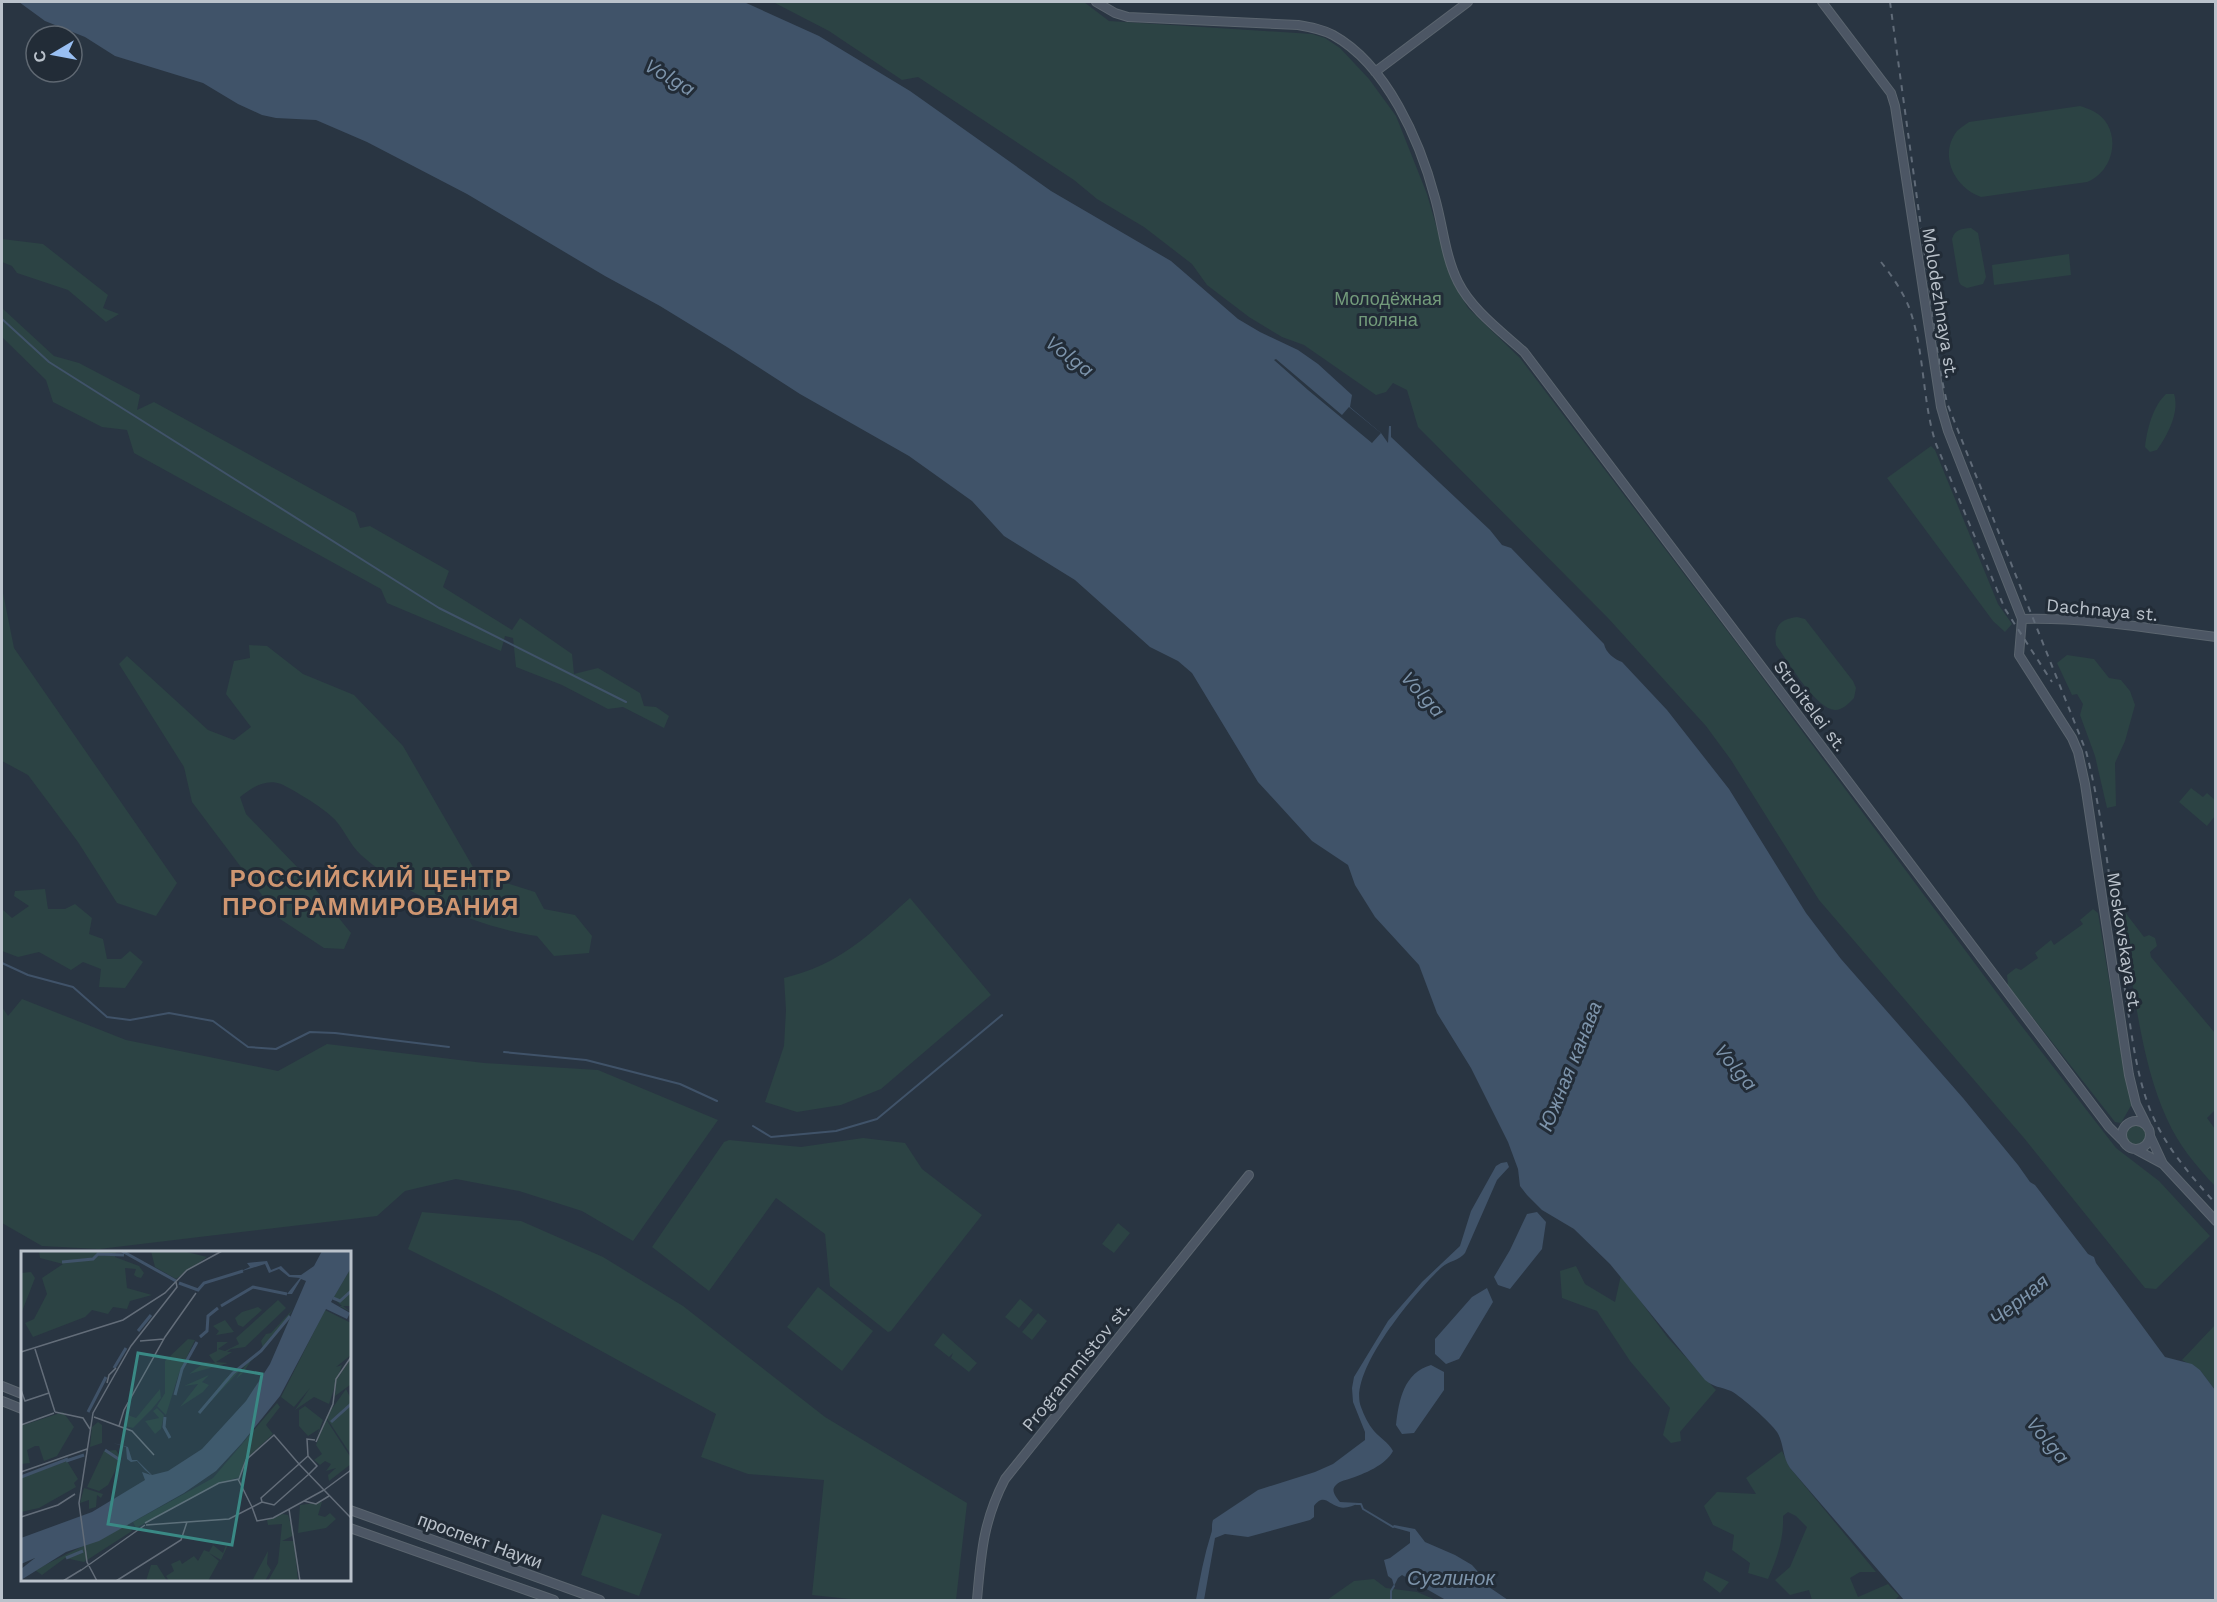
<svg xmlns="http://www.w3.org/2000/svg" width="2217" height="1602" font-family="'Work Sans',sans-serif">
<rect width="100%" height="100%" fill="#293542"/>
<path fill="#2c4344" d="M773 2H1084L1109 21 1312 34 1325 38 1340 48 1369 79 1396 116 1427 194 1452 281 1468 308 1520 358 1744 653 2017 1020 2116 1148 2159 1181 2210 1236 2156 1289 2145 1288 2024 1138 1819 900 1731 760 1706 726 1608 618 1418 427 1407 390 1393 383 1386 392 1376 395 1304 345 1282 337 1249 317 1207 285 1192 264 1144 227 1097 199 1074 180 918 77 902 80 829 31Z
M2080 106C2084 107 2089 109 2093 111 2123 126 2116 171 2087 182L1981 197C1955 188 1938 156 1957 131 1960 128 1965 125 1969 122Z
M1971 228 1978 233 1986 277 1983 284 1967 288 1961 285 1959 282 1952 239C1955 229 1961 229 1971 228Z
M2 239 43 244 108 295 103 308 119 314 106 322 68 290 17 273 12 266 2 262Z
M2069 254 2071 275 1994 285 1992 265Z
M2 308 54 356 79 363 140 395 137 410 154 402 355 513 360 528 370 526 449 571 443 587 512 630 520 618 572 654 574 674 598 668 640 693 644 706 656 707 669 716 664 728 623 707 608 709 562 685 516 667 513 638 505 636 501 651 387 603 381 589 134 453 127 430 102 427 53 402 46 380 2 337Z
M2166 394H2174C2180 412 2167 436 2157 450L2150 452 2145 447C2147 429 2153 406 2166 394Z
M1931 446 1935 450 1998 604 2012 624 2005 632 1993 621 1887 478Z
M2 588 14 648 177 883 156 916 117 903 78 842 28 775 2 761Z
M1797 617 1805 619 1853 681 1856 688 1854 698C1849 703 1843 710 1835 710 1815 709 1787 660 1776 645 1773 627 1780 619 1797 617Z
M249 645 267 646 303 674 354 695 403 746 477 874 535 892 544 909 575 915 592 936 589 953 554 956 537 936C477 927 408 897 361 855 349 844 343 826 331 816 322 807 292 789 281 784 265 778 252 788 240 797L246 814 299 869 351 933 344 949 324 948 280 919 192 802 184 767 119 664 127 656 208 730 234 740 251 727 226 694 234 661 250 658Z
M2067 655 2094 659 2109 678 2121 680 2130 691 2135 705 2125 741 2115 763 2116 806 2107 808 2095 756 2080 715 2083 704 2077 694 2072 695 2057 663Z
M2191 788 2203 797 2207 793 2215 800V816L2207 826 2179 802Z
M45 889 48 909H65L75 904 92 918 89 934 103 939 107 959H121L130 951 143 962 125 988 99 987 101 969 83 962 71 970 39 952 18 957 2 951V909L12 918 29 906 14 896 15 891Z
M910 898 991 995 881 1089 841 1105 797 1112 765 1102 784 1046 786 1010 784 978C839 965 869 935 910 898Z
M2121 907 2144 937 2149 935 2155 938 2157 946 2150 952 2151 957 2215 1033V1110L2207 1118 2215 1129V1186C2196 1166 2178 1144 2167 1119 2139 1059 2132 972 2121 907Z
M2093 909 2098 913 2125 1077 2132 1104 2121 1123 2115 1122 2008 986 2007 975 2016 968 2021 970 2038 958 2035 953 2051 940 2054 945 2083 924 2080 920Z
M22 999 126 1040 278 1071 327 1044 484 1063 598 1070 718 1120 633 1241 582 1211 519 1191 456 1179 405 1191 377 1216 99 1249 42 1246 2 1223V1007L8 1016Z
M2126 1135a10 10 0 1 1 20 0a10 10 0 1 1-20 0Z
M863 1138 905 1143 922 1169 982 1215 891 1331 888 1332 830 1286 825 1234 776 1198 709 1291 652 1247 724 1142 729 1140 801 1147Z
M422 1212 521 1221 603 1257 683 1306 825 1417 967 1503 956 1600H860L812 1595 824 1480 748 1474 701 1457 716 1414 494 1292 408 1249Z
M1118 1223 1130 1233 1114 1253 1102 1244Z
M1576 1266 1585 1284 1615 1302 1621 1275 1668 1338 1716 1390 1680 1432 1681 1441 1671 1443 1663 1435 1670 1408 1630 1361 1597 1311 1562 1298 1560 1271Z
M818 1287 873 1331 842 1371 787 1327Z
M1020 1299 1033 1310 1019 1328 1005 1317Z
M1038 1313 1047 1321 1032 1340 1022 1332Z
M2215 1325V1390L2200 1370 2182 1360Z
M943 1333 977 1363 969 1372 951 1358 953 1353 949 1357 934 1345Z
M1782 1451 1790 1468 1876 1572H1860L1850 1578 1858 1597 1888 1584 1899 1596 1895 1600H1812L1809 1590 1790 1595 1775 1580 1790 1567 1807 1527 1796 1516 1788 1512 1783 1516C1784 1539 1777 1558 1768 1579L1748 1573 1750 1563 1732 1550 1734 1535 1713 1525 1704 1506 1717 1492 1756 1494 1746 1478Z
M602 1514 662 1534 639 1596 581 1575Z
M1706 1571 1729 1582 1720 1593 1703 1580Z
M1374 1579 1386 1588 1417 1592 1436 1600H1327L1354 1581Z"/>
<path fill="#405369" d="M19 2H744L819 36 910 91 1051 191 1171 261 1238 319 1260 332 1298 350 1318 364 1352 395 1350 407 1381 433 1388 443 1389 426H1391V437L1490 530 1502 545 1511 548 1604 644C1606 653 1614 659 1622 662L1667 710 1729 789 1806 913 1841 959 1963 1098 2018 1165 2030 1182 2035 1185 2088 1254 2094 1257 2096 1263 2165 1357 2192 1364 2200 1370 2215 1390V1600H1904L1790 1468C1782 1456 1784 1443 1777 1432 1770 1422 1742 1397 1731 1391 1721 1387 1713 1387 1705 1380L1610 1264 1574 1229 1542 1210 1527 1195 1520 1186 1518 1169 1508 1142 1471 1068 1437 1013 1419 965 1375 917 1355 885 1348 865 1312 841 1258 782 1192 673 1178 661 1150 647 1075 580 1004 536 972 501 909 456 800 394 727 347 660 306 605 276 467 194 367 142 316 120 276 118 262 115 238 104 203 83 115 56 85 37 45 21Z
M1501 1163 1507 1162 1509 1167 1497 1180 1465 1253C1460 1260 1449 1261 1442 1267 1417 1290 1347 1372 1361 1407 1364 1415 1368 1424 1374 1431 1380 1438 1388 1442 1393 1451 1386 1465 1364 1474 1349 1479 1345 1480 1338 1482 1336 1485 1330 1490 1336 1497 1340 1502L1359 1503C1353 1506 1345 1509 1339 1507 1328 1504 1324 1493 1314 1506V1517L1310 1520 1248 1537 1225 1534 1215 1538 1204 1600H1196C1200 1578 1204 1556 1211 1534 1213 1529 1211 1526 1213 1520L1258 1490 1315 1472 1333 1464 1365 1440V1432L1353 1402 1352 1388 1354 1377 1388 1321 1422 1282 1460 1246 1471 1211 1496 1166Z
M1537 1212 1546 1222 1542 1249 1510 1289 1498 1285 1494 1277 1510 1250 1527 1214Z
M1487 1288 1493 1302 1459 1359 1446 1364 1435 1354V1339L1472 1297Z
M1431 1365 1444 1372V1390L1414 1433 1402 1434 1396 1425C1399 1399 1404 1373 1431 1365Z
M1394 1525 1415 1529 1425 1542 1455 1555 1472 1565 1480 1574 1486 1585 1508 1600 1444 1599 1402 1575 1398 1578 1394 1586 1392 1579 1388 1576 1384 1560 1390 1558 1410 1543V1532L1392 1527Z"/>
<path fill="#293542" d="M1276 359 1342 415 1349 407 1381 433 1372 443 1308 390 1274 360Z"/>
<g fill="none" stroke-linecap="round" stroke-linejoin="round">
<path stroke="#405369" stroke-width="2" d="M2 319 49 362 439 608 626 702
M2 963 28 975 73 987 107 1017 130 1020 169 1013 213 1021 248 1047 276 1049 310 1032 335 1033 449 1047
M504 1052 586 1060 680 1084 717 1101
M753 1126 771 1137 836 1131 877 1119 1002 1015
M1356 1504H1361L1363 1509 1393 1527
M1391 1600V1591L1394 1586"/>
<defs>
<path id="secondary" d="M1096 2 1115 13 1128 17 1298 25C1310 27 1322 29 1333 35 1387 65 1420 141 1435 198 1443 226 1445 256 1458 282 1472 310 1501 331 1524 352L2109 1127 2124 1142
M1822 2 1891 93 1895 106 1941 407 1948 431 2022 619
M1375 72 1468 2
M2022 619 2019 655 2072 738 2078 752 2085 784 2129 1075 2136 1104 2146 1124
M2022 619C2087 617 2152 629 2216 637
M2122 1135a14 14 0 1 1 28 0a14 14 0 1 1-28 0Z
M2150 1136 2163 1164 2216 1221
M2135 1149 2163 1164
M2 1386 22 1394
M2 1401 22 1409
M350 1510 600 1600
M350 1528 554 1600
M977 1600C981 1554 983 1521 1005 1479L1249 1175"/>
</defs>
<use href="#secondary" stroke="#5b656f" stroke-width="10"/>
<use href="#secondary" stroke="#4c5664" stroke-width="8"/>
<path stroke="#606b78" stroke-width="2" stroke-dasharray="6 6" stroke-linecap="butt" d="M1890 2 1942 380 1947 403 2086 751C2106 829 2113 911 2125 990 2131 1029 2135 1069 2149 1107 2163 1144 2189 1174 2216 1204
M1881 262C1892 276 1904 293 1910 310 1925 354 1922 401 1936 444L2005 609 2052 682"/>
</g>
<g text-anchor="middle" stroke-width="6" stroke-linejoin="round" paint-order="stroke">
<g font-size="18" fill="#739b7b" stroke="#222c37">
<text x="1388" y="305">Молодёжная<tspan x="1388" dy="21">поляна</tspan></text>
</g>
<g font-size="18" fill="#bac2cb" stroke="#222c37">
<text transform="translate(1940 303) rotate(81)" y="6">Molodezhnaya st.</text>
<text transform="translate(2102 610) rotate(5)" y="6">Dachnaya st.</text>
<text transform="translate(1810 706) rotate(53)" y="6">Stroitelei st.</text>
<text transform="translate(2124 942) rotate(81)" y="6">Moskovskaya st.</text>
<text transform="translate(1076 1367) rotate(-51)" y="6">Programmistov st.</text>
<text transform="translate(480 1541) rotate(20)" y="6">проспект Науки</text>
</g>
<g font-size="20" font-style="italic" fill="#7d94ab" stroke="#222c37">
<text transform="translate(670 77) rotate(30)" y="7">Volga</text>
<text transform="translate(1070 356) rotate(37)" y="7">Volga</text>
<text transform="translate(1423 694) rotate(48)" y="7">Volga</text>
<text transform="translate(1570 1066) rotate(-68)" y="7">Южная канава</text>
<text transform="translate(1736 1067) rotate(50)" y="7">Volga</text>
<text transform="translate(2019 1300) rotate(-39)" y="7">Черная</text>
<text transform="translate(2048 1440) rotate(50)" y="7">Volga</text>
<text x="1451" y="1585">Суглинок</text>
</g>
<g font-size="24" font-weight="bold" letter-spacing="1.5" fill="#cf9671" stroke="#222c37">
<text x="371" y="887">РОССИЙСКИЙ ЦЕНТР<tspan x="371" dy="28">ПРОГРАММИРОВАНИЯ</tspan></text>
</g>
</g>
<g transform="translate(21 1251)">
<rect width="330" height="330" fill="#293542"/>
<path d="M18 0H95L94 6 118 15 123 22 120 27 116 26 113 24 115 18 104 17 106 37 131 44 109 50 106 58 92 56 87 63 71 59 64 66 12 86 4 72 13 68 26 43 21 27 42 13 19 7ZM130 0 166 1 186 6 155 28 134 16ZM330 17V55H322L330 61 318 55H321L312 47ZM10 21 14 27 0 63V22ZM257 49 265 57 224 96 210 98 206 101H211L195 111 207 112 168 123 184 111 194 112 188 104 196 100V91H207L197 98 204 100 218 93 215 87ZM237 56 241 59 222 76 217 74 214 67 221 61ZM272 58 264 71 240 101 230 110 221 123 215 128 225 113 176 165 204 128 242 97 240 90 245 83 250 82ZM304 59 330 72V104L315 116 321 114 308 153 293 146 274 159 289 137 273 156 260 146ZM204 69 213 81 195 84 198 80 192 75ZM167 88 174 89 158 122 145 164 136 155 144 142V110ZM330 107 329 134 314 145 315 130ZM188 124 181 131 188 134 182 141 159 156 177 133 163 135ZM139 138 140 147 131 158 112 177 104 175 107 164 115 167ZM325 138 330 148V204L305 166ZM256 152 259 156 245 174 252 183 224 209 219 226 199 232 115 277 112 271 192 227ZM284 155 302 169 295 188 298 178 287 185 278 175V159ZM136 157 143 164 140 178 134 183 124 170 138 167 132 160ZM42 161 53 176 36 205 23 210 18 195H14L6 199 9 212 0 213V175ZM305 168 330 207V213L308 230 307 224 315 217 305 220 310 213 304 210 299 214 293 209 301 203 295 194ZM77 171 81 174V192L69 196 71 176ZM95 199 100 208 87 234 78 240 66 236 83 200ZM46 210 57 228 53 232 55 236 18 257 0 261V227ZM63 237 82 243 80 247 76 244 75 256 68 258V249L59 252ZM301 251 297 264 304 266 309 262 315 268 305 277 277 282 279 254ZM262 263 267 264 273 284 261 290H273L277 330H247L257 312 261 273 247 274 246 269ZM106 273 111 280 63 311 44 307 21 324 14 319ZM192 294 202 302 205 294 206 296 200 309 188 302 198 310 187 330H148L145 325 153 320 150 313 159 309 161 313 173 305 177 310 183 299 188 301ZM247 300 246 313 250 319 244 330H231ZM130 314H136L146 330H125Z" fill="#2c4344"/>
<path d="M301 0H330V17L310 51 329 62 326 68 305 58 259 145 221 192 195 220 163 242 78 290 45 301 0 329V318L14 307 0 313V287L71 261 124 229 121 221 130 224 124 219 116 210 110 211 106 208 105 196 92 192 82 195 92 192 107 196 111 209H116L131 224 147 220 181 198 225 150 249 113 285 30 280 28 271 43H266L279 27 268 26 258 18 248 22 244 13 218 21 229 16 226 12 246 10 250 19 260 15 269 24H280L293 15Z" fill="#405369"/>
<path fill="none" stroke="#405369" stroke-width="3" d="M101 0 155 30M41 11 72 8 77 3 103 4M158 32 177 39 183 32 222 20M312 47 319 50 330 40M200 55 232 36 266 43M117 80 130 64M179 86 186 80 187 65 197 57M93 117 105 97M154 144 161 118 176 91M67 161 85 126M178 162 212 122 240 100 269 65M144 166 143 176 149 187M310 171 330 153M84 199 99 209M45 210 63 204M0 226 47 208M45 307 62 300"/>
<path fill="none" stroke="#636d79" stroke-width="1.5" d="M119 90 143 88M14 98 34 161M0 101 102 69 144 42 166 19 201 0M94 123 110 95 156 36 155 31M86 132 88 124 95 117M0 139 4 150 28 142M34 161 62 167 69 178M73 166 111 180 133 204M0 174 33 162M98 175 103 159 144 86 175 42M295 191 312 153 315 128 330 106M0 221 66 198M288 223 296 215 287 205 286 188 294 189M217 228 231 256M303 239 330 219M283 250 295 253 308 245M241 251 240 247 278 213 330 267M241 251 253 254 288 223M231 256 236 270 252 267 303 239M268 258 279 330M0 266 37 254 54 243M166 271 208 268 241 251M124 272 198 232 218 228 225 209 253 184 278 213 287 205M125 274 166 271M59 320 124 274M42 330 60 319M76 330 66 311 58 252 72 162 94 123M95 330 160 289 166 271"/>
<path fill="#3a8985" fill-opacity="0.15" stroke="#3a8985" stroke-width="3" d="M117 102 241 123 211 294 87 273Z"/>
<rect width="330" height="330" fill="none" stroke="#bac2cb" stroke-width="3"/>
</g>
<rect width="2217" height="1602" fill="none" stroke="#bac2cb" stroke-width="6"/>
<g transform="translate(54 54) rotate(260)"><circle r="28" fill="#222c37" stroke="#5f6872" stroke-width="1.5"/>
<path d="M0-4.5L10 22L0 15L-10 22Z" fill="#99bff2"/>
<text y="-9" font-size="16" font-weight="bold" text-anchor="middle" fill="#bac2cb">С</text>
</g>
</svg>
